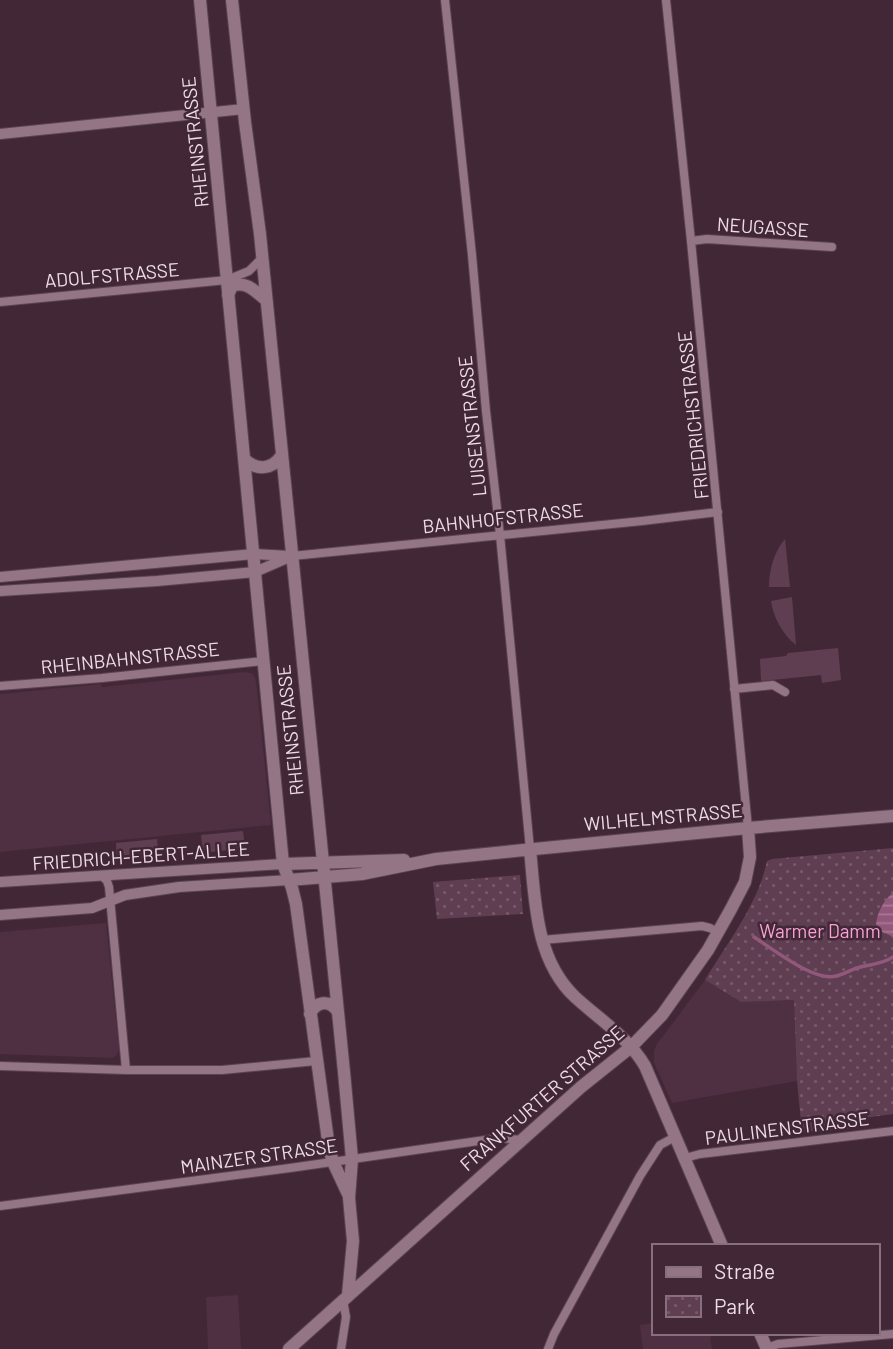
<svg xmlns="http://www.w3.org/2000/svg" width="893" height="1349" font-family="Barlow,sans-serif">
<defs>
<pattern id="park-dots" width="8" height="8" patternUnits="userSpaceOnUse" patternTransform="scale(1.75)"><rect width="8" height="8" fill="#603e52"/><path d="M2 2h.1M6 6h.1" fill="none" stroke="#77596b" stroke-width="1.8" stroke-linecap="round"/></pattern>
<pattern id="water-rules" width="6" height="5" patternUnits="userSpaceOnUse" patternTransform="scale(1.75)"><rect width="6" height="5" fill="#92587b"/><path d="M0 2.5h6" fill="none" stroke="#a77794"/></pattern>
</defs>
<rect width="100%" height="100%" fill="#422737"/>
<path fill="#4f2f42" d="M244 672 251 673 255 677 257 689 271 825 0 852V694L101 684 102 687Z
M106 923 119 1049 116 1056 113 1058 0 1054V932Z
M705 980 741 1002 794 1000 797 1081 672 1103 654 1063V1051L657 1044Z
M238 1295 241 1349H208L206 1297Z
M653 1323V1333H721L710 1337 712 1349H643L640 1325Z"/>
<path fill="#603e52" d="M785 539 790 587H769C769 570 774 552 785 539Z
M792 597 796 645C783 635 773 617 771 601Z
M838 648 841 680 822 683 821 675 761 681 760 659 786 656 788 653Z
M243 831 245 848 203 853 201 835Z
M157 839 159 857 117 861 116 843Z"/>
<path fill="url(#park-dots)" d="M893 848V1114L857 1119 855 1128 802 1132 797 1081 794 1000 741 1002 705 980C728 942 758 904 767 861L772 859Z
M520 875 523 914 437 919 433 882Z"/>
<path fill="url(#water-rules)" d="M893 893V938C888 932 881 934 876 927 876 915 883 900 893 893Z"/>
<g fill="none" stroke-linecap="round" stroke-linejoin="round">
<path stroke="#92587b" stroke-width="3.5" d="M754 937C773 949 814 982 836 976 843 975 850 970 857 968 869 964 882 965 893 957"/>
<defs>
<path id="minor" d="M445 0 472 255 486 411 500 535 530 849
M666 0 691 241 748 828
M691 241 707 239 832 247
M0 302 227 280 249 271 262 258
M292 556 642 521 718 512
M0 686 102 678 264 661
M734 689 773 685 785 692
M102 876 107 881 109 887 126 1070
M542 940 702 926 710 928 718 932
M0 1066 126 1070H222L316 1061
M685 1158 700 1154 893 1131
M0 1206 290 1168 499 1138 521 1140
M767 1348 778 1344 893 1334
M341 1349 346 1317 343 1300
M548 1349 554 1334 640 1176 660 1145 675 1137"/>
<path id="tertiary" d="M0 134 244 109
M0 577 254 554 289 556
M0 591 157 581 255 572 292 556
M0 882 283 864
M0 915 92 908 125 895 179 887 289 880"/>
<path id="secondary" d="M200 0 283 864 292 888 296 904 329 1148 333 1162 348 1194
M232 0 245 122 260 234 344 1072 352 1159 349 1198 353 1241 348 1295
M228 295 232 286C246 280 256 292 266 300
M244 459C257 471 272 470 282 455
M530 849C535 900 535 959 575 997 599 1019 628 1037 645 1066L722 1246
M283 864 404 860
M289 880 362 874 436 859 514 851 748 828 893 816
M310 1014C316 1001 330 999 338 1012
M760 1333 767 1349
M289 1349 581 1087 631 1047 662 1015 708 950 731 909 745 882 750 857 748 828"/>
</defs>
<use href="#minor" stroke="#5b4452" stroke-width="10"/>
<use href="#tertiary" stroke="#5b4452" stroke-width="12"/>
<use href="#secondary" stroke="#5b4452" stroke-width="14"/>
<use href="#minor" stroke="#947586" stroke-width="8"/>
<use href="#tertiary" stroke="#947586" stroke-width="10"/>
<use href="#secondary" stroke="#947586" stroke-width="12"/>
</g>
<g text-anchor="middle" stroke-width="5" stroke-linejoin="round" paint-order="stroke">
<g font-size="19" fill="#eedce6" stroke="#422737">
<text transform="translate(195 142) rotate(-96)" y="7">RHEINSTRASSE</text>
<text transform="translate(763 227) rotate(4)" y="7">NEUGASSE</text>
<text transform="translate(112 275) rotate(-5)" y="7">ADOLFSTRASSE</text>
<text transform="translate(693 415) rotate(-96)" y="7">FRIEDRICHSTRASSE</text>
<text transform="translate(472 426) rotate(-96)" y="7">LUISENSTRASSE</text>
<text transform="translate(503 518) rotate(-6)" y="7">BAHNHOFSTRASSE</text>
<text transform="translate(130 658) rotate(-6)" y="7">RHEINBAHNSTRASSE</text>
<text transform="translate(290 730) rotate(-96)" y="7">RHEINSTRASSE</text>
<text transform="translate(663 817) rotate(-5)" y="7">WILHELMSTRASSE</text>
<text transform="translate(141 856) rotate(-4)" y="7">FRIEDRICH-EBERT-ALLEE</text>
<text transform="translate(542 1098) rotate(-41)" y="7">FRANKFURTER STRASSE</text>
<text transform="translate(787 1128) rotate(-7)" y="7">PAULINENSTRASSE</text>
<text transform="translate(259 1156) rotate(-8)" y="7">MAINZER STRASSE</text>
</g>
<g font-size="19" fill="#f7a1d4" stroke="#422737">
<text x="820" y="938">Warmer Damm</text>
</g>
</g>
<rect x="652" y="1244" width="228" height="91" fill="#422737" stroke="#876f7d" stroke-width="2"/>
<rect x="666" y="1267" width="35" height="10" fill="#947586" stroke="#876f7d" stroke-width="2"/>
<text x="714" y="1279" font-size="21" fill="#eedce6">Straße</text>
<rect x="666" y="1296" width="35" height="21" fill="url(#park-dots)" stroke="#876f7d" stroke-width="2"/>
<text x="714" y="1314" font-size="21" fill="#eedce6">Park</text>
</svg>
